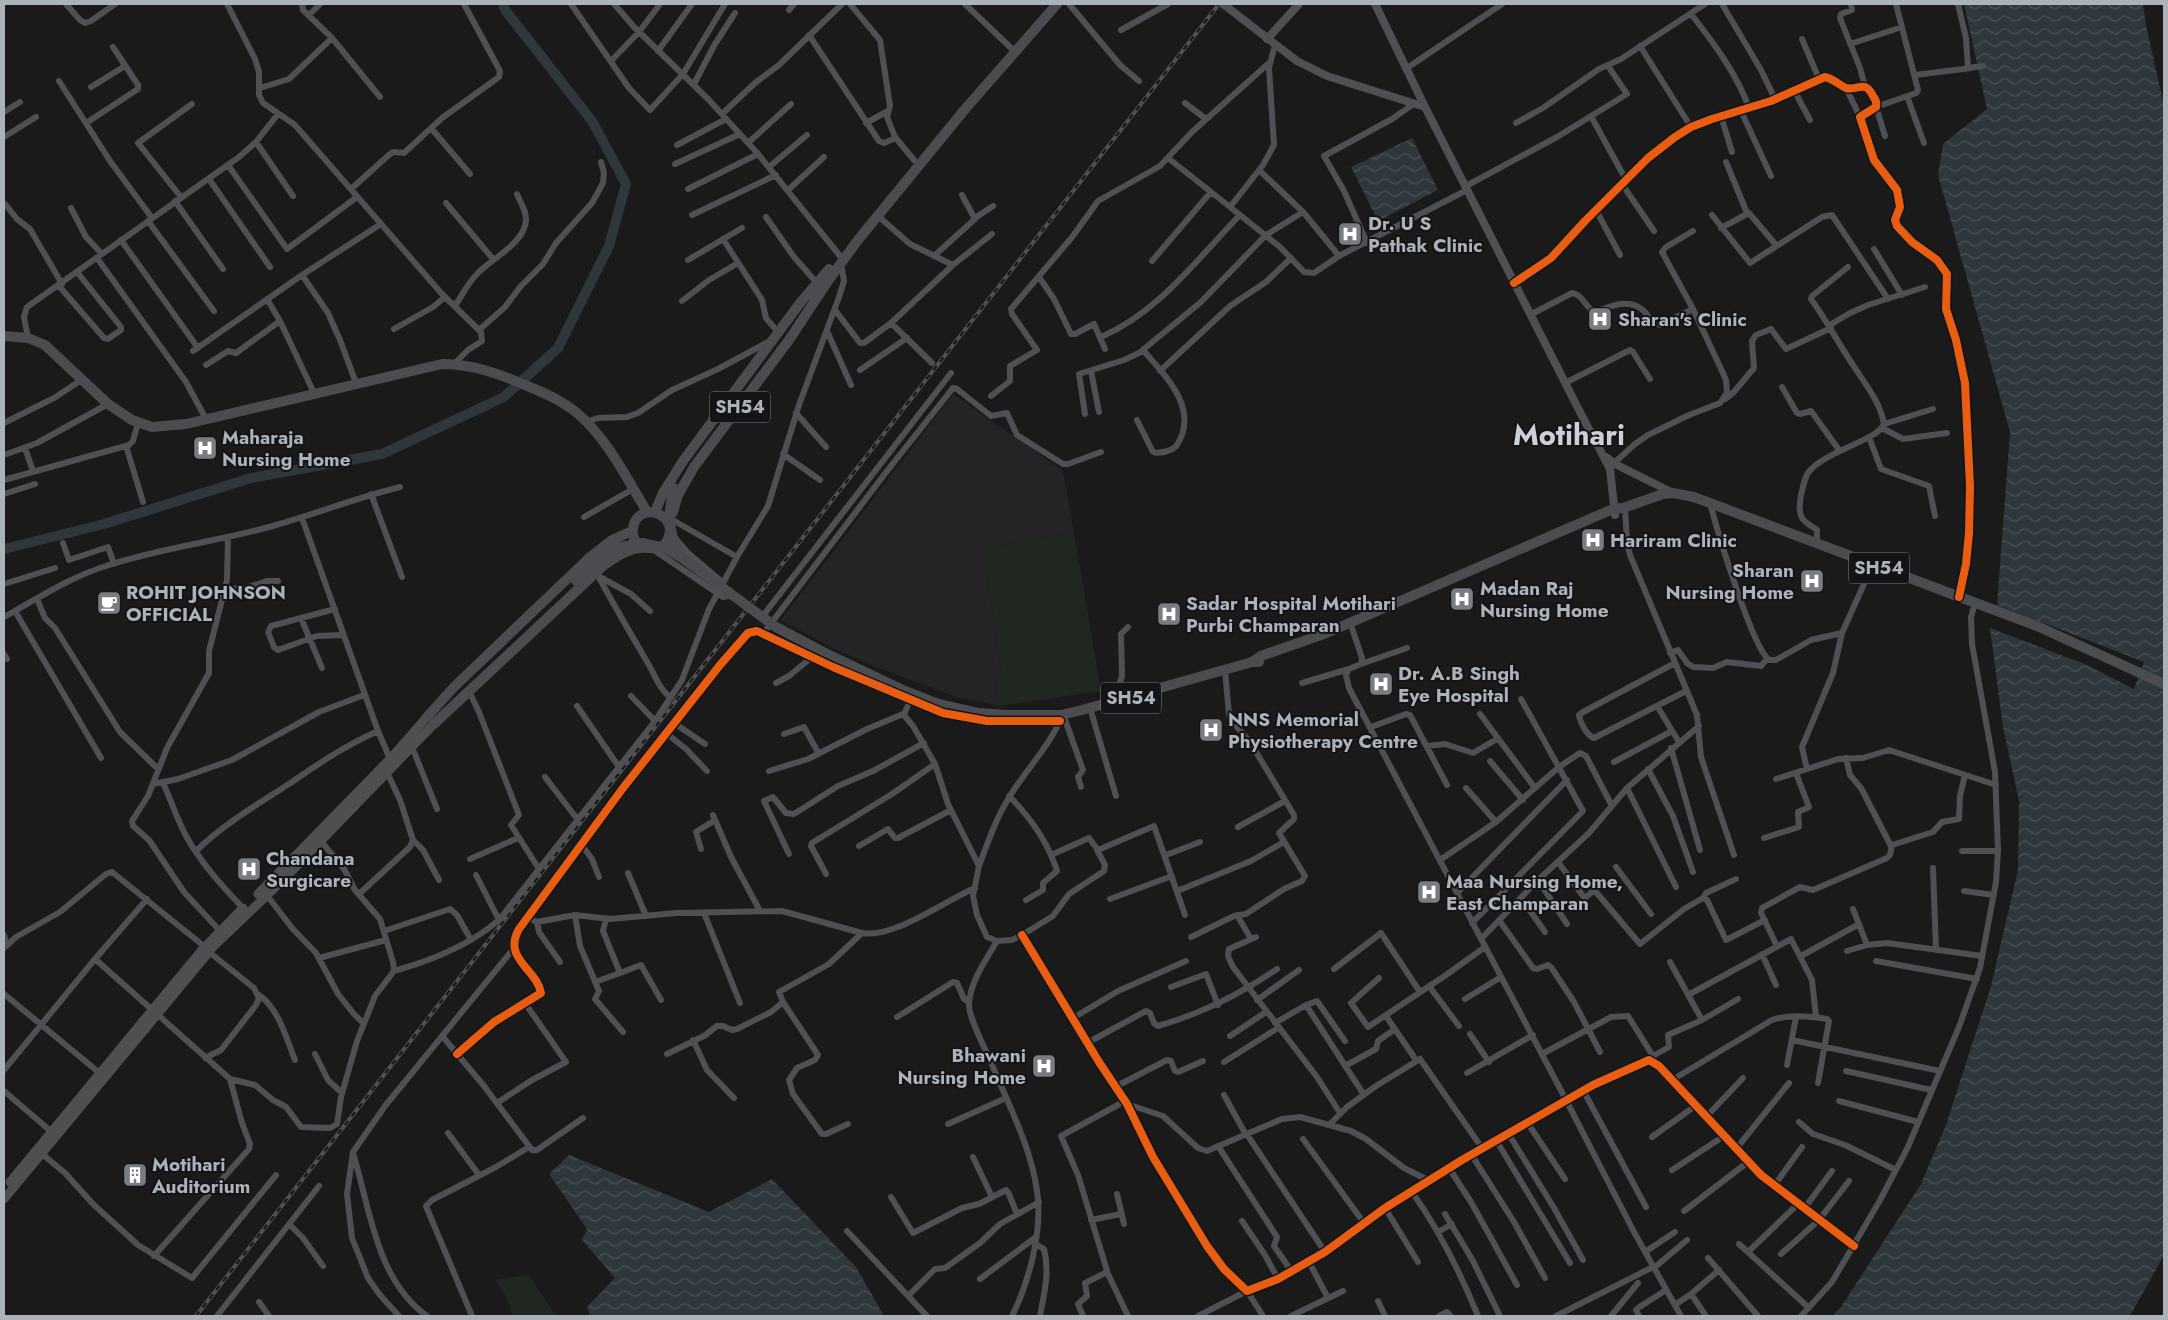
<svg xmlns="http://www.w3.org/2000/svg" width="2168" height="1320" font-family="Jost,sans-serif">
<defs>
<pattern id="water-waves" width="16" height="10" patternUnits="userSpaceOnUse" patternTransform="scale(1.25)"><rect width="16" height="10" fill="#2d373c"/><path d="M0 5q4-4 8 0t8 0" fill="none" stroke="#495256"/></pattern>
</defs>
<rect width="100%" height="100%" fill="#1a1a1a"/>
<path fill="#242426" d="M953 394 1063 471 1074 532 983 548 1002 677 995 679 999 706 956 697 876 667 828 646 781 620Z"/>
<path fill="#202720" d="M1074 532 1101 691 999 706 995 679 1002 677 983 548Z
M529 1275 556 1316H513L505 1295 495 1280Z"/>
<path fill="url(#water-waves)" d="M1964 4H2143L2146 25 2164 106V1255L2130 1316H1832L1841 1307 1921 1184 1946 1125 1991 986 2018 870 2019 801 2003 727 1990 628 2085 664 2134 689 2144 662 1997 605 2010 432 1938 175 1943 144 1987 109Z
M1412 138 1438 190 1378 221 1351 167Z
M569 1155 709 1212 772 1179 856 1267 884 1316H590L587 1307 615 1278 582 1240 587 1229 549 1174Z"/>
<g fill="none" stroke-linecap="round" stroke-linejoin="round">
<path stroke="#2d373c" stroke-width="10" d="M4 549 104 524 251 478 382 454 504 397 558 348 609 246 626 184 592 121 506 11 503 4"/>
<path stroke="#4e5053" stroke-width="6" d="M66 4 80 20 85 23 91 21 115 4
M227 4 255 59 259 72V95L263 103 295 125 442 294 481 332 482 341 468 350 454 364
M302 4 303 10 332 38 380 97
M571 4 629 88 650 110 683 74 725 4
M614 4 635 28 709 100 758 154 840 256
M850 4 880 40 890 106 887 117 895 137 914 160
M965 4 1010 47
M1069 4 1120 65 1139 81
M1722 4 1761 70 1775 99
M1851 4 1852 10 1841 14 1840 18 1860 68 1865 86
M1958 4 1966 38 1968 68 1983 66
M789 10 794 4
M1691 14C1713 42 1737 74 1749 108
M309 15 320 4
M1121 30 1168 4
M809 35 879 141 884 143 896 138
M1802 39 1819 79
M1850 44 1902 27
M1275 45 1269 68 1274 145 1263 165 1230 207 1280 247 1304 272 1314 273 1339 256 1467 190
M1640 46 1691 127
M658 51 692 4
M611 61 639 32 660 4
M1407 68 1502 4
M1915 75 1971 68
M59 81 110 161 152 218
M694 84 715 44 735 13
M91 87 125 66
M260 88 289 79 332 38
M1846 88 1860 117
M1795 92 1810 120
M1907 96 1924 143
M1185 103 1206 119
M1741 111 1771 176
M4 112 20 102
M722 114 755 83 779 65 842 4
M1591 116 1626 180
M1721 116 1732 152
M86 123 138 89V85L113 47
M866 123 888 111
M1516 123 1543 108 1599 69 1621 59 1705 4
M431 128 470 174
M1885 136 1876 107 1916 93 1918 90 1896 4
M4 137 36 117
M256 142 293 196
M748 143 791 104
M677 145 726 119
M1168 158 1230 207
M1726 162 1747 213
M675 164 740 134
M228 165 287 249 357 197
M769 167 807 135
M1259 170 1304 213 1339 256
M209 179 270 267
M1622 184 1654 231
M1466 186 1557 137 1627 94 1608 66
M351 189 390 154 394 152 404 153 442 118 499 77 500 71 464 4
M688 189 758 154
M788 190 824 157
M181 197 138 143 192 104
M175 201 223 269
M446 203 493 259
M5 204 17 219 30 229 62 284
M71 208 86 237 102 254
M1596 210 1620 255
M692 215 776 175
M1712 215 1750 263 1822 217 1832 215 1888 299
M878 216 910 244 953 265
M766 217 794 257 817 283
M975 218 993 206
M148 221 214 311
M1721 228 1749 213 1776 245
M723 239 762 300 766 318 778 332
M121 240 198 348
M1367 243 1344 191 1324 156 1392 119 1415 103
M1874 249 1902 295
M934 256 975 219 962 195
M97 258 186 382 206 419
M688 260 742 228
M1152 261 1210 193
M302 275 328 313 340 340 356 383
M1039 277 1054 299 1071 334H1075L1094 324 1105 349
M1514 283 1551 258 1585 221 1648 158 1675 137 1691 127 1712 119 1771 101 1825 77C1834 79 1839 85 1846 88 1859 91 1865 79 1873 96 1876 100 1877 103 1876 107L1860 117 1874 160 1897 190 1900 207 1895 220 1897 226 1912 242 1937 260 1947 274 1946 309 1956 340 1965 383 1970 486 1969 533 1966 564 1959 597
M59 286 104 338 108 339 121 330V327L77 272
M267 299 280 321 314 393
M682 301 709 280 738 263
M455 306C462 295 468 283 477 274 491 259 525 243 526 220 527 212 520 202 517 194
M835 310 860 343H864L891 323 953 265 992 234
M1530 315 1572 293C1584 295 1585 308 1595 312 1612 306 1630 297 1645 312 1649 318 1653 323 1660 325L1693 309
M891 323 932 363
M1830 325 1850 313 1868 305 1925 287
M394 329 433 307 445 297
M479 330 505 307 521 286 543 264 556 243 592 203 603 183 604 173 601 162
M827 331 851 385
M1101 337C1158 313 1197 259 1239 216
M28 338 24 317 27 307 239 157 256 142 278 114
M193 351 302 275 381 224
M206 365 228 351 236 353 280 321
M860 370 907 338
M1091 371 1099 412
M1160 371 1230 306 1266 282 1291 258
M1565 383 1630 350 1633 352 1650 379
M1782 387 1797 413 1800 414 1811 411 1839 450
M991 396 1010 381V366L1037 350 1012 314 1011 309 1073 236 1098 201 1160 166 1192 132 1269 63
M1725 399 1733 393 1754 368 1752 341 1756 335 1771 329 1786 349 1831 328
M796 413 826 447
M1085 414 1079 374 1124 360 1139 353 1201 302 1266 235 1303 212
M1137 420 1153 452C1159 454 1173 451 1177 445 1200 408 1165 376 1143 350
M586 422 598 418 627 417 638 413 672 390 718 369 770 341
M4 423 54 398 83 379
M1884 424 1933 409
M1882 428 1903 439 1947 433
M1869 437 1881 469 1929 486 1935 516
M126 446 143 502
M25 448 33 471
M783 454 820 480
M4 455 37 443 108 404
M1614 463 1635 444 1648 435 1689 415 1720 403 1727 393 1726 380 1722 371 1693 309 1662 252 1666 247 1693 231
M4 480 129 445 133 441 138 423
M4 494 35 484
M371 494 402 577
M1710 503C1717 530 1752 647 1769 660H1776L1811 640 1842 633 1872 566
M1625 508 1627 542 1630 555 1697 715 1701 757 1734 855
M584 517 633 489
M302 518 378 731 390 759
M671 519 737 557
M676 539 687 552 721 581
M63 543 69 560 108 547 114 564
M1817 545V530C1812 526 1805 523 1802 518 1798 511 1800 502 1801 495 1803 488 1804 479 1808 473 1822 452 1879 440 1884 424 1880 401 1865 384 1853 365 1838 343 1827 321 1811 299L1812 296 1848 267
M654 550 723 597 728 596 730 590
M596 572C612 602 629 631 646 660 655 674 658 688 671 698
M598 576 631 594 650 611
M4 584 55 568
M225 589 246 588 267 581H278
M37 599 45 618 55 628 120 732 158 769
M335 609 271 626 268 632 274 647 278 650 317 636 343 635
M15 611 101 758
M4 617C37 599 70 577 106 566 159 548 215 542 269 527 313 515 355 498 400 487
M762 617 951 373
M301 618 322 668
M1352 628 1362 658 1361 664 1349 669 1346 675 1349 688 1566 1100 1634 1232 1681 1316
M763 634 887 471 953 388 957 389 991 416 1007 413 1017 435 1063 464H1068L1101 452
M1670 653 1678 650 1687 663 1693 667 1713 668 1727 662 1761 666 1767 659
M4 654 7 659
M1675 663 1583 712 1579 715C1580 722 1587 736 1594 738L1686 691
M1361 664 1407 648
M776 683 789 676 812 657
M1302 683 1349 669
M469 691 479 712 519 815 511 825 539 869
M631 696 655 721
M910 700 904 715 913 726 935 764 948 804 979 866 973 896 977 915 987 937 997 941 1012 940 1022 935 1053 916 1069 894 1104 871 1105 865 1097 850
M1114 702 1122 676 1121 634 1128 627
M577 706 619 767
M1657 706 1679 742
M1090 708 1116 796
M1063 714 1083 770 1078 777 1081 787
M1480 714 1535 788
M674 723 705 744
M1371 727 1406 714 1410 715 1447 785
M666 733 686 749 707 771
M784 734 804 727 819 754
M1427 746 1445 744 1473 753 1497 739
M412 747 437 809
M1671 748 1700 850
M1846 758 1850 775 1861 788 1891 846
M1490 761 1523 800
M1614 762 1672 731
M1648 769 1673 816 1693 872
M1807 769 1802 747 1833 673 1842 633
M769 771 808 759 867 729 903 714
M545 777 578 820
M1776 779 1838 759 1863 758 1889 750 1996 785
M163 783C171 800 177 819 186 836 201 863 222 886 243 908
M153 784 178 779 232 760 319 712 364 695
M1466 788 1496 822
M1627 788 1676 887
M1009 796C1030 817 1048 842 1057 871L1043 883V890L1026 900
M713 815 731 857 760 911
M1238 827 1285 801
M1764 838 1799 827 1798 812 1809 807 1796 773
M413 840 423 850 439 880
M581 844 592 859 599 877
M859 846 888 829 895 838H898L951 810
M701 849 696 832 715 820
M196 851C224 824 256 805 289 784 318 764 346 745 378 731
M1962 851H1998
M789 854 764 801 773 797 786 813 794 814 838 786 873 771 924 743
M1051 855 1089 838 1098 850 1154 826 1185 915
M1166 855 1200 842
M470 859 518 838
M1440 860 1496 822 1559 767 1580 753 1586 756 1612 806
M1558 862 1583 896 1585 898 1593 891 1596 892 1640 944 1684 909 1703 898 1707 900 1726 940 1765 920
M979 866C988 842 996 818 1010 796 1023 774 1054 740 1060 719
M1616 867 1651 914
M1933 868 1936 950
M628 873 646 916
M826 874 811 846 812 843 892 794 935 764
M476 875 499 920
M1538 880 1567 924
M1177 891 1251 861 1284 842
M1964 891 1994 895
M1457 893 1567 780
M266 894 292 928 316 953 338 994 354 1014 364 1024
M359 894 410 847 413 840 400 800 387 772
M1521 898 1545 932
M1703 898 1706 893 1736 879
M1110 899 1172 876
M1853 909 1867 945
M704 913 740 1003
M575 915 580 946 599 991 595 999 623 1032
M1237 915 1251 939
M528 918 537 922 575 915 610 919 677 913 782 911 862 933C893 939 946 900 975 888
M1499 920 1533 968 1537 969 1548 965 1551 967 1574 1002 1600 1052
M537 922 539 932 560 962
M1472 923 1583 811 1521 699
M220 931 184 892 149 840 133 826 132 821 148 796 167 748 209 673V651L227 580 228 538
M384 931 450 909 457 915 471 940
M4 935 7 945
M1022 935 1099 1062 1127 1104 1153 1157 1207 1246 1224 1269 1247 1291 1278 1279 1325 1252 1385 1208 1462 1160 1593 1085 1649 1060 1659 1066 1761 1175 1854 1246
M1191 937 1234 916 1246 914 1284 889 1302 881 1305 876 1279 833 1294 819V815L1250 742 1232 721 1229 714 1225 670
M1256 937 1229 949 1228 956 1233 967 1317 1077 1340 1113
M1481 939 1538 880 1589 833 1627 788 1699 726
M997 941C986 960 971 980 969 1003 968 1017 984 1046 990 1060 1007 1102 1031 1146 1037 1191 1043 1230 1029 1282 1012 1316
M1777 946 1761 913 1762 908 1800 887 1813 890 1887 858 1890 855 1892 845 1933 832 1942 822 1959 819 1960 796 1965 775
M4 948 16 937 60 912 106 874 112 872 205 947
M1847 951 1867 945 1887 943 1982 956
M1762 954 1776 985
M1801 956 1859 924
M319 958 386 940
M95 959 230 1079 242 1123 250 1144 249 1149 154 1256
M1876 961 1977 979
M1670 962 1702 1020
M1334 969 1381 933 1420 992
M394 971C430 961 470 945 499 920L655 721 682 680 709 609 737 557 768 506 799 405 839 297 844 281 841 263
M620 973 641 965 661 1000
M1379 978 1351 1003 1368 1027 1446 975 1485 947
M595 982 620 973 603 931 606 919
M1429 986 1459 1026
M1171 987 1206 974 1218 1005
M4 994 102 1075
M259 995C279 1009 286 1038 295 1060
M1688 995 1791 939 1812 980 1816 1017
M1465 999 1501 977
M1257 1000 1299 970
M1306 1005 1364 1095
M1386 1016 1416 1060
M897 1017 953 982 957 983 964 999 969 1002
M1073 1018 1118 991 1186 961
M1275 1023 1306 1005 1317 1001 1345 1041
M1470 1034 1489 1062
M1230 1036 1266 1012
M443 1037 484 1086 532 1150H537L583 1118
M693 1040 707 1070 734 1098
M1792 1040 1940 1071
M1087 1043 1146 1011 1150 1013 1154 1023 1158 1026C1203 1013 1238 995 1277 969
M315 1054 328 1080 342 1093
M457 1054 494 1022 541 993C537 969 502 959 519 929L623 788 720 665 748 633 757 631 833 667 943 713 987 721H1060
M667 1054 704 1036 717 1026H723L732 1030 737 1029 771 1012 783 1002
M1542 1054 1611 1017 1628 1016 1653 1056
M1651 1057 1669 1047 1668 1035 1702 1020 1738 999
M205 1058 221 1050 256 1005 259 998 254 988 209 952
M1224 1062 1278 1028
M1787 1065 1796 1017
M1345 1066 1376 1049 1378 1041 1395 1029
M4 1070 95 959 147 899
M1846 1071 1931 1090
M1467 1073 1533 1035
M230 1079 255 1085 273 1100 286 1107 301 1127 330 1128 337 1124 341 1097 357 1041 375 996 394 971 393 962 380 919 355 890 344 869 320 840
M1672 1080 1772 1020C1789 1014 1810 1016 1827 1019L1829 1021 1818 1083
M1115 1087 1167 1060 1171 1061 1175 1071 1178 1072 1203 1061
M1583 1090 1646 1207
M4 1091 54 1134
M1224 1095 1245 1133
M1125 1101 1061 1136 1078 1175 1108 1274 1128 1316
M1839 1101 1918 1122
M497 1103 532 1080 566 1062 525 1003
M1127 1104 1163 1116 1198 1148 1207 1151 1282 1119 1300 1117 1351 1131 1366 1139 1404 1168 1428 1180
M1706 1117 1743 1078
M1527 1122 1565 1179
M1799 1122 1813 1134 1845 1145 1896 1170
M848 1124 826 1134H822L793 1094 789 1080 797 1068 815 1060 818 1055 783 1002 779 992 829 964 862 933
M948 1124 1006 1098
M1329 1125 1347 1107 1376 1086 1420 1059 1482 1148
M448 1133 479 1175
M1246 1133 1325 1252
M1508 1133 1554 1208 1583 1260
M1652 1137 1695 1106
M1303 1139 1364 1223
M1496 1140 1570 1263
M1218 1146 1277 1237 1274 1246 1292 1272
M1736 1149 1789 1083
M353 1153C370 1208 376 1280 427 1316
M42 1154 65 1173 93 1204 138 1245 192 1278 276 1175
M1471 1154 1514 1222 1545 1278
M973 1157 992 1197
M1449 1168 1471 1202 1517 1285
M1672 1170 1724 1136
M1774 1186 1802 1147
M1412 1192C1440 1231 1460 1272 1478 1316
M1117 1194 1124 1224
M891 1197 913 1233 962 1208 979 1204 1006 1190 1008 1192 1017 1214
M1385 1208 1418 1262
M1804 1209 1832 1171
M1684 1211 1748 1162
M1445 1214 1473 1261 1500 1316
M1091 1220 1121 1214
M1242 1221 1265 1255 1278 1279
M289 1224 303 1238 323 1266
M847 1231 927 1316
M1438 1232 1452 1224
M1034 1243 1044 1249C1050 1272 1044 1294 1040 1316
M1739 1244 1809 1308
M1645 1252 1675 1232
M1748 1252 1798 1204
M1781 1254 1819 1220 1849 1181
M1708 1258 1758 1316
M1309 1262 1328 1298
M1654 1268 1687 1240
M980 1279 1036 1237
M1691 1294 1706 1316
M908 1296 935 1269 945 1268 980 1243 1000 1224 1039 1202
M1378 1301 1385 1316
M259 1302 269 1316
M1675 1305 1691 1294 1719 1270
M217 1316 319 1186
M399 1316 380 1295 368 1278 352 1238 347 1194 353 1152 385 1106 514 948
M472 1316 426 1206 432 1200 496 1167 529 1147
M1083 1316 1078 1304 1087 1296 1085 1283 1107 1272
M1198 1316 1247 1291 1263 1316
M1291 1316 1343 1291
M1439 1316 1447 1312 1451 1316
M1556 1316 1653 1267
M1611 1316 1638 1283
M1639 1316 1636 1310 1638 1308 1666 1290
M1801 1316 1832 1282 1879 1202 1907 1149 1959 1027 1980 968 1996 882 1998 851 1995 772 1972 644 1971 617 1975 603"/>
<path stroke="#4e5053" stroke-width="8" d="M1223 4 1297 61 1327 76 1425 107 1582 416 1610 469 1615 515
M1375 4 1425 107
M1267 39 1299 4
M1606 457 1617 465 1673 493"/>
<path stroke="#4d4f51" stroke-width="9" d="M258 894 390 759 427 717
M10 1182 201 951 243 908
M4 1199 214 946 283 880 434 724"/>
<path stroke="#4b4c4f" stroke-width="10" d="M4 336 28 338 45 345 108 404 132 420 152 427 186 424 442 364C469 364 495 372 520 383 540 391 560 399 577 413 607 438 627 479 647 512
M655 512 663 493 683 461 800 303 829 269
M673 512 678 495 694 467 789 340 828 281 858 240 966 108 1057 4
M576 581 599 560 615 548
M1252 662 1261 656 1324 634 1613 509 1623 508 1663 494 1673 493 1694 497 2037 626 2164 684
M1007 715H1061L1082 710 1252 662H1259
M427 717 454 687 589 558 612 540 632 531
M434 724 604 565C615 558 629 548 642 548 651 547 656 551 665 544 685 514 637 499 633 528 631 537 636 543 642 548"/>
<defs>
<path id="rail" d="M196 1316 1219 4"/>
</defs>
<use href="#rail" stroke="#4e5051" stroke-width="4"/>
<use href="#rail" stroke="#141416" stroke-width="2" stroke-dasharray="5.5" stroke-linecap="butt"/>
<path stroke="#4b4c4f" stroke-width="10" d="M674 488C667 513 668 535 681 557
M615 548 642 543 665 548 682 558 776 627 823 652 905 691 938 704 978 713 1007 715"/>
<defs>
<path id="cycleway" d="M1514 283 1551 258 1585 221 1648 158 1675 137 1691 127 1712 119 1771 101 1825 77C1834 79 1839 85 1846 88 1859 91 1865 79 1873 96 1876 100 1877 103 1876 107L1860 117 1874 160 1897 190 1900 207 1895 220 1897 226 1912 242 1937 260 1947 274 1946 309 1956 340 1965 383 1970 486 1969 533 1966 564 1959 597
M1022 935 1099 1062 1127 1104 1153 1157 1207 1246 1224 1269 1247 1291 1278 1279 1325 1252 1385 1208 1462 1160 1593 1085 1649 1060 1659 1066 1761 1175 1854 1246
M457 1054 494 1022 541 993C537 969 502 959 519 929L623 788 720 665 748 633 757 631 833 667 943 713 987 721H1060"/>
</defs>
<use href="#cycleway" stroke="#141416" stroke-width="11"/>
<use href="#cycleway" stroke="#e95d12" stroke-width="8"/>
</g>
<defs>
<symbol id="hospital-square" viewBox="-11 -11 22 22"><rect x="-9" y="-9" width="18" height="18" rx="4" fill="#797d82" stroke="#141416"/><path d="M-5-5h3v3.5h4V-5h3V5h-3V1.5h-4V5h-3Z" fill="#fff"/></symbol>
<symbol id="cafe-square" viewBox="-11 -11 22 22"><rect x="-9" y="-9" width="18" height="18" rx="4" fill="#797d82" stroke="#141416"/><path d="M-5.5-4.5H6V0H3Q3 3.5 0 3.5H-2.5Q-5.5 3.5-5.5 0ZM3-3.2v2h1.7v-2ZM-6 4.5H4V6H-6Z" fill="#fff"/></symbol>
<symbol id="building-square" viewBox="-11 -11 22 22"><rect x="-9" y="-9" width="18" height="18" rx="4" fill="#797d82" stroke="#141416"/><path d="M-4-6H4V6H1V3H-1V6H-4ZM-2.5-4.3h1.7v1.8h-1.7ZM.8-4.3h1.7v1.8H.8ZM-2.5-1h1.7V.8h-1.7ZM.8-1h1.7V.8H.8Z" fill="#fff"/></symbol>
</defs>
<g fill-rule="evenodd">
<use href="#hospital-square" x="1336" y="220" width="28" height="28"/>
<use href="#hospital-square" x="1586" y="305" width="28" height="28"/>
<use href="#hospital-square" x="191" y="434" width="28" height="28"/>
<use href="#hospital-square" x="1579" y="526" width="28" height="28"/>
<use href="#hospital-square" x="1798" y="567" width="28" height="28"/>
<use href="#hospital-square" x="1448" y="585" width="28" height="28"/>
<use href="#cafe-square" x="95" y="589" width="28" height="28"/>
<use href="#hospital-square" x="1155" y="600" width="28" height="28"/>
<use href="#hospital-square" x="1367" y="670" width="28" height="28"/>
<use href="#hospital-square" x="1197" y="716" width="28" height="28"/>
<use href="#hospital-square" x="235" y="855" width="28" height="28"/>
<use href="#hospital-square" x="1415" y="878" width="28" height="28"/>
<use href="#hospital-square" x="1030" y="1052" width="28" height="28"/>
<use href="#building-square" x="121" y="1161" width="28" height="28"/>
</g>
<g text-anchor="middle" stroke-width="4" stroke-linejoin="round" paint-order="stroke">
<g fill="#141416" stroke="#7e8389" stroke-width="1">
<rect x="710" y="391.5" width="60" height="31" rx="4"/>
<rect x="1849" y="552.5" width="60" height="31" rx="4"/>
<rect x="1101" y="682.5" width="60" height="31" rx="4"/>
</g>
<g font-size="18" font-weight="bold" fill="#acb2ba">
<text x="740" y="413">SH54</text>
<text x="1879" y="574">SH54</text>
<text x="1131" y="704">SH54</text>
</g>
<g font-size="19" font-weight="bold" fill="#acb2ba" stroke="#141416" text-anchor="start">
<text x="1368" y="230">Dr. U S<tspan x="1368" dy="22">Pathak Clinic</tspan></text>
<text x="1618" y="326">Sharan's Clinic</text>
<text x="222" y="444">Maharaja<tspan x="222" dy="22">Nursing Home</tspan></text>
<text x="1610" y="547">Hariram Clinic</text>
<text x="1794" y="577" text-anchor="end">Sharan<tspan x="1794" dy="22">Nursing Home</tspan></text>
<text x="1480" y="595">Madan Raj<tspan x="1480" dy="22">Nursing Home</tspan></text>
<text x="126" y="599">ROHIT JOHNSON<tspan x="126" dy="22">OFFICIAL</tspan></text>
<text x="1186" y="610">Sadar Hospital Motihari<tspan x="1186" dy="22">Purbi Champaran</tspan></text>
<text x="1398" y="680">Dr. A.B Singh<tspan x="1398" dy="22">Eye Hospital</tspan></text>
<text x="1228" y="726">NNS Memorial<tspan x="1228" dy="22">Physiotherapy Centre</tspan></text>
<text x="266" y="865">Chandana<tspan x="266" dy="22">Surgicare</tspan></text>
<text x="1446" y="888">Maa Nursing Home,<tspan x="1446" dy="22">East Champaran</tspan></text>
<text x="1026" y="1062" text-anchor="end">Bhawani<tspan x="1026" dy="22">Nursing Home</tspan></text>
<text x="152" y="1171">Motihari<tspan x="152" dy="22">Auditorium</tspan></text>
</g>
<g font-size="29" font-weight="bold" fill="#cdd0d7" stroke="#141416">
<text x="1569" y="445">Motihari</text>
</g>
</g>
<rect width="2168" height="1320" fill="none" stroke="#acb2ba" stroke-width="10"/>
</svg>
